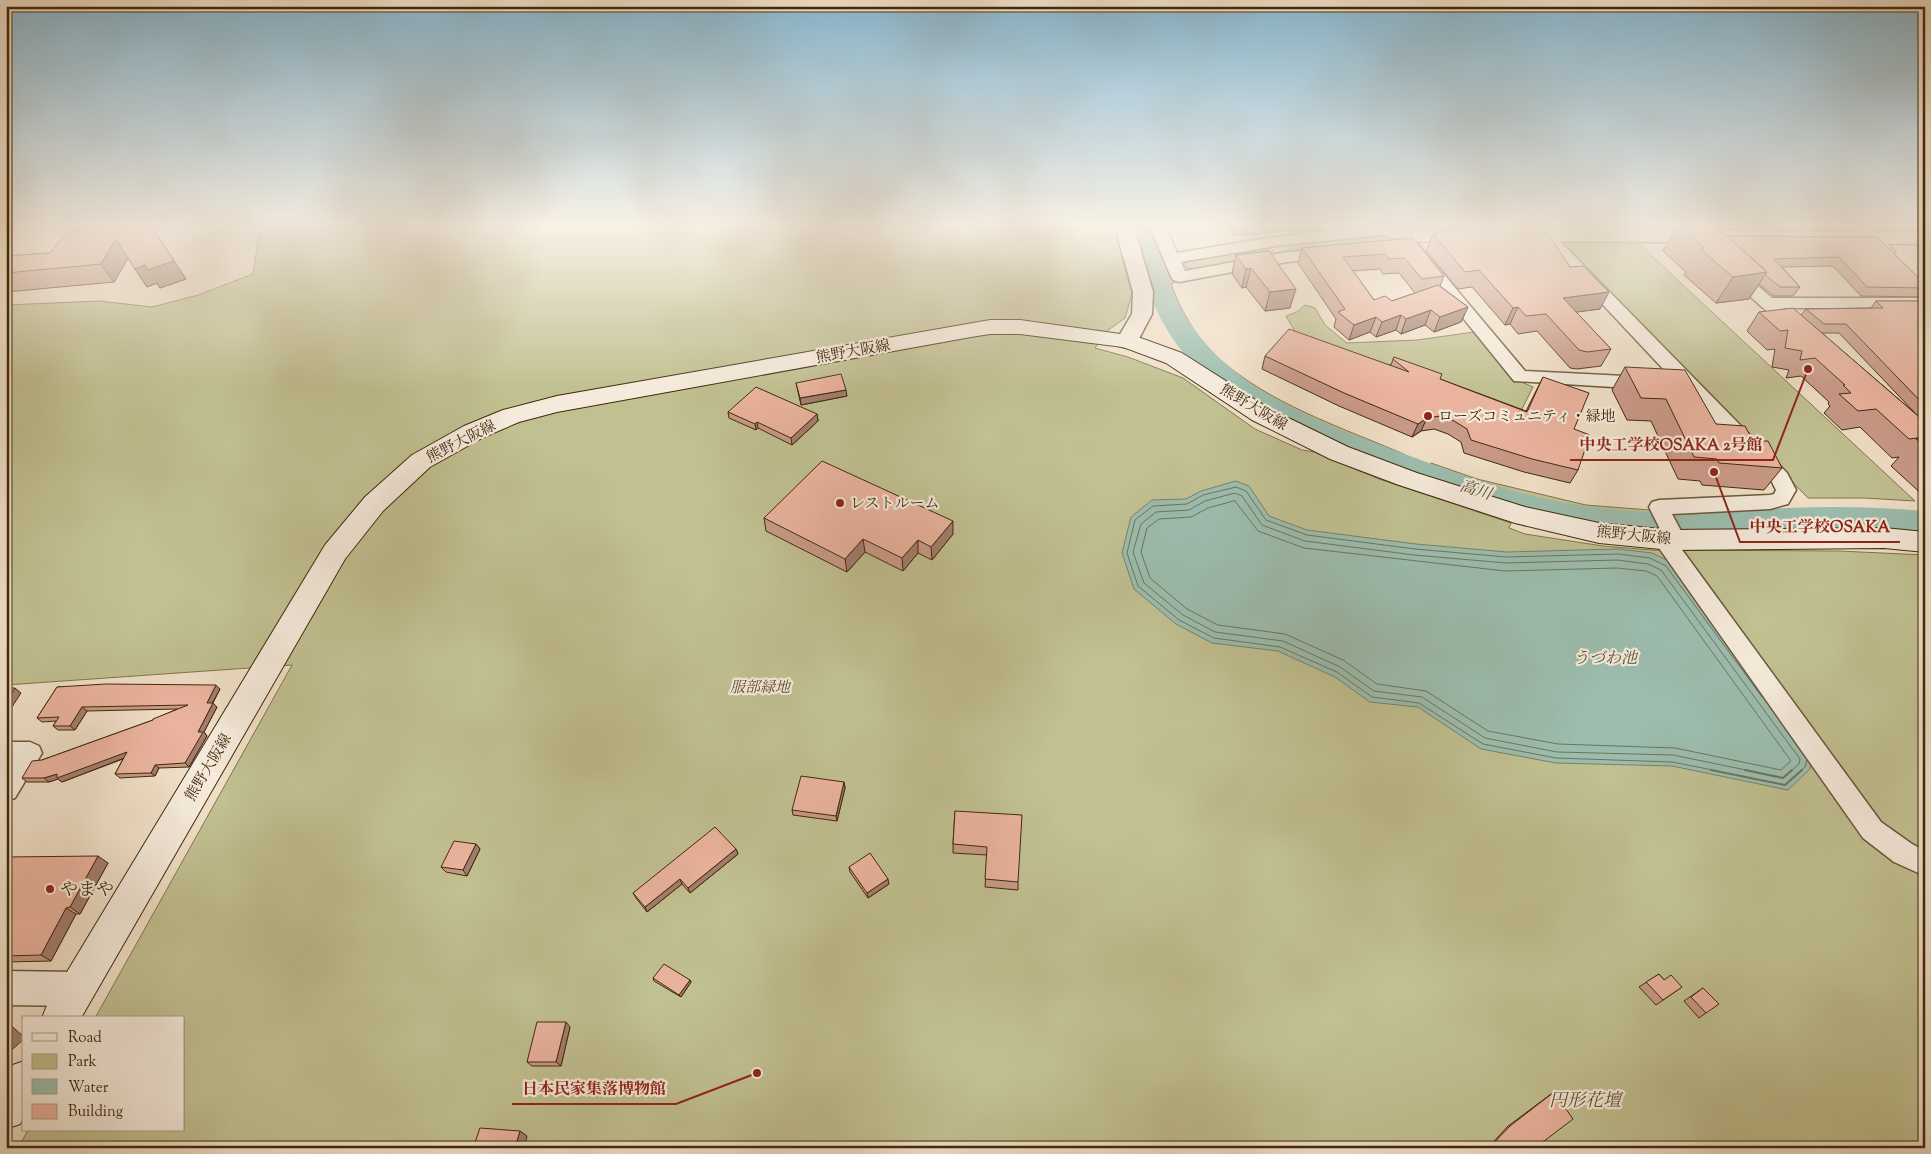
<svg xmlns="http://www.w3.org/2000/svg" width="1931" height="1154" font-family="'Sorts Mill Goudy','Noto Serif JP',serif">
<rect width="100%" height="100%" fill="#f0dfc7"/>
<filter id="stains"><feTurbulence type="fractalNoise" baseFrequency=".004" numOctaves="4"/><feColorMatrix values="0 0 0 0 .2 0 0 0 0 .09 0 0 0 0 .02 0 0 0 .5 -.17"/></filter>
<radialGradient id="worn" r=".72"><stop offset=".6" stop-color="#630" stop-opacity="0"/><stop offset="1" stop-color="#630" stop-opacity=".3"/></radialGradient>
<path fill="#c1c091" stroke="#80754e" d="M281 227H1114L1132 294 1125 318 1107 331 1095 348 1128 357 1183 378 1255 429 1302 450 1315 452 1379 479 1511 523 1509 528 1525 534 1603 546 1651 550 1839 551 1925 555V1148H18L28 1130H184V1018H95L292 665 6 685V305L99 301 152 307 198 295 253 274 259 234Z
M1143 227H1153L1174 283 1171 284C1180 309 1195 336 1215 355 1268 404 1341 427 1406 455L1403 461C1321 430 1224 401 1177 320 1161 292 1153 258 1143 227Z
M1543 227H1624L1640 245 1915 501 1864 498H1808Z
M1384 234 1390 244 1299 252 1291 251 1288 246 1290 243Z
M1263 246 1271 248 1275 253 1270 256 1194 269 1187 268 1184 264 1186 260Z
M1305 305 1315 308 1325 325 1347 343 1417 340 1474 332 1510 377 1533 387 1516 421 1304 347 1286 316 1297 312Z
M1431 463 1477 479 1586 505 1650 510 1655 519C1635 518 1614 518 1593 515 1536 508 1480 489 1426 470Z"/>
<path fill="#9cbdae" stroke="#77826d" d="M1236 481 1249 486 1269 516 1307 530 1416 544 1507 552 1618 549 1652 553 1669 561 1812 757 1810 769 1788 790 1672 766 1556 763 1481 749 1418 707 1370 702 1335 677 1278 651 1212 643 1176 624 1134 589 1122 553 1131 517 1152 500 1186 499 1201 491Z"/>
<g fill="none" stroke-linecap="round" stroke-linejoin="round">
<path stroke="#6e745d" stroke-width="1" d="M1235 501 1258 531 1304 548 1505 571 1617 568 1646 571 1657 576 1791 761 1781 770 1675 748 1558 744 1488 731 1426 691 1377 684 1343 660 1285 634 1218 625 1187 609 1150 578 1141 552 1147 528 1159 519 1191 517 1208 508Z
M1718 771 1672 762 1556 758 1483 744 1419 703 1372 697 1337 672 1280 647 1214 638 1179 620 1138 586 1127 553 1135 520 1153 506 1187 504 1203 495 1236 487 1246 491 1266 520 1307 535 1415 549 1506 557 1618 554 1650 558 1666 566 1762 697
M1751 771 1673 755 1557 752 1485 738 1422 697 1374 691 1340 667 1283 641 1215 632 1183 615 1144 583 1133 552 1141 524 1156 512 1189 510 1205 501 1235 493 1242 496 1262 525 1305 541 1414 555 1506 563 1617 560 1648 564 1661 570 1800 759 1799 764 1791 771
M1800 771 1805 767 1807 760"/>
<path stroke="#6e745d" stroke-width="2" d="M1711 770 1785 785 1802 770
M1745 770 1783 778 1792 770"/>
<path fill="#9cbdae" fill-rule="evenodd" d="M1127 227H1151C1163 265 1174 306 1200 337 1249 397 1323 423 1394 450 1465 477 1540 504 1617 510 1674 515 1730 510 1787 508 1833 506 1879 507 1925 511V535C1891 532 1857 530 1823 531 1755 532 1687 539 1619 534 1530 527 1442 493 1360 460 1329 447 1296 436 1267 420 1237 403 1209 382 1187 357 1154 319 1141 274 1127 227Z"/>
<defs>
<path id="minor" d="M1150 227H1166L1177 253C1224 245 1270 237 1318 232 1349 229 1378 225 1409 233L1525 371 1645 377 1651 379 1654 383 1651 387 1645 389 1514 381 1399 239 1381 235 1276 246 1181 262 1185 271 1287 252 1329 248 1335 250 1337 253 1335 256 1329 258 1287 262 1179 282 1173 280 1171 277Z
M1530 227H1546L1787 473 1796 490 1788 504 1770 509 1672 514 1681 531 1680 547 1881 822 1912 844 1925 851V876L1894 862 1863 838 1659 548 1661 531 1649 507 1652 502 1659 500 1770 495 1774 494 1776 490 1772 482 1682 389Z
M1855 227H1871L1895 252 1893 255H1881Z
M1733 268 1739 270 1772 298H1925V308H1783L1805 328 1802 332 1796 333 1790 332 1727 276 1725 273 1727 270Z
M6 742H30L39 746 42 753 15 798 6 801V768L9 764H6Z"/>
<path id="tertiary" d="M1115 227H1134L1153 292 1152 314 1135 346 1127 348 1119 346 1116 341 1132 314 1133 292Z
M1391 227H1410L1411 230 1467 229 1474 231 1477 235 1474 239 1467 241 1404 242 1397 240Z
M1513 229 1925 232V244L1513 241 1506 239 1503 235 1506 231Z
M6 971 77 972 89 977 94 989 89 1001 77 1006 6 1005Z"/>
<path id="secondary" d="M990 320H1020L1135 336 1182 353 1268 408 1348 447 1417 473 1525 507 1599 523 1671 530 1884 528 1925 532V552L1884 548 1671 550 1599 543 1515 523 1399 485 1330 459 1252 420 1166 363 1123 347 1020 334H990L971 337 557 412 519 422 482 438 430 467 383 511 345 559 81 1018H42L47 1005 325 545 365 497 412 455 464 426 503 410 557 396Z
M24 1061V1117L20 1124 6 1129V1073L10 1066Z"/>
</defs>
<use href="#minor" stroke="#6c573b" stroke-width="3"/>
<use href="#tertiary" stroke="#6c573b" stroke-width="3"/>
<use href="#secondary" stroke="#402a0c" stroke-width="2"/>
<use href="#minor" fill="#f5eadb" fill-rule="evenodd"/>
<use href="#tertiary" fill="#f5eadb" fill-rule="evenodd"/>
<use href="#secondary" fill="#f5eadb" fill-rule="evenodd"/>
</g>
<path fill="#c99a88" stroke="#402a0c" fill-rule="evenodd" d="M92 227H158L155 232 186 279 160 288 157 283 147 287 128 258 114 282 6 292V256L50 253Z
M1230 227H1325H1320L1319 230 1310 231 1261 232V234L1233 235Z
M1433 227H1536L1600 309 1576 312 1611 349 1601 366 1577 369 1570 368 1537 331 1518 334 1510 324 1505 325 1472 287 1458 289 1426 251 1433 234H1434L1435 231 1474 228H1435Z
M1676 227H1752L1751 229H1719L1727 236 1877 237 1925 284V297L1861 296 1833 266 1782 267 1800 287 1793 296H1774L1759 284 1749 299 1716 303 1684 275 1686 272 1663 251Z
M1810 227H1857L1855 230H1812Z
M1906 227H1925V231L1909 230Z
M1413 238 1444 276 1440 286 1468 307 1461 322 1434 332 1425 325 1401 334 1396 330 1376 337 1370 332 1349 340 1334 327 1336 319 1298 263 1302 248ZM1380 269 1383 274 1399 273 1415 293 1392 301 1374 300 1353 271Z
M1269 251 1290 308 1265 311 1246 287 1242 288 1232 274 1236 255Z
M1876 301H1925V497L1891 466 1899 457 1892 458 1860 427 1842 430 1824 413 1830 406 1828 404 1829 402 1801 376 1786 378 1789 370 1772 367 1775 349 1767 350 1747 331 1759 312 1801 315 1806 309 1871 308ZM1822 333H1839L1917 415Z
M1265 356 1391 365 1394 357 1440 379 1526 411 1543 377 1574 429 1578 470 1570 483 1524 472 1464 453 1461 442 1448 434 1434 429 1421 431 1412 437 1339 406 1262 369Z
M1625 367 1716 424 1753 441 1782 468 1764 490 1702 485 1700 481 1678 479 1651 421 1627 420 1612 390Z
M796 383 847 396 801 405Z
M728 412 817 414 818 421 792 445 758 428 756 430 729 418Z
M764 518 953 534 932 560 918 553 903 571 865 552 847 572 766 531Z
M57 687 220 689 213 703 217 707 204 732 207 736 189 767 159 768 155 776 120 778 115 774 123 759 62 782 58 779 49 782H27L22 778 42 760 153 720 177 709 87 711 75 730H58L53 726 56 721 42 722 37 718Z
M844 782 845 788 837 821 793 815 792 810Z
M955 811 1018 882V890L985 887 987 855 953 853V844Z
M476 844 480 849 467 876 446 872 441 867Z
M736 849 738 854 690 893 682 884 647 912 636 898 633 893Z
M6 857 108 863 80 914H76L51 961 6 962Z
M849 867 889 884 868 898 850 872Z
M1659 974 1664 980 1682 987 1656 1005 1639 987Z
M653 978 690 980 691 982 681 997 654 981Z
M1703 988 1706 1013 1699 1018 1684 1001Z
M570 1027 561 1066H532L527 1062Z
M1551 1094 1535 1148H1488L1507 1127Z"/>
<path fill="#a47d6f" stroke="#402a0c" d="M152 227H158L155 233Z
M116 239 129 257 114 282 101 264Z
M174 261 186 279 160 288 157 283 147 287 135 269 145 265Z
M1251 268 1246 287 1242 288 1246 269Z
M1767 272 1749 299 1716 303 1733 277Z
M1296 289 1290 308 1265 311 1270 292Z
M1609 292 1600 309 1554 315 1563 298Z
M1468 307 1461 322 1434 332 1440 317Z
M1518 307 1510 324 1505 325 1513 308Z
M1431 310 1425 325 1401 334 1406 319Z
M1401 315 1396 330 1376 337 1382 322Z
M1376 317 1370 332 1349 340 1354 325Z
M846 390 847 396 801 405 800 398Z
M817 414 818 421 792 445 791 438Z
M1427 418 1421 431 1412 437 1418 424Z
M757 422 758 428 756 430 755 424Z
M953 521V534L932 560 931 547Z
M863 539 865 552 847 572 845 559Z
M918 540V553L903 571 902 558Z
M216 685 220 689 210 707 207 703Z
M15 688 21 693 6 716V701Z
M213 703 217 707 204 732 207 736 189 767 185 763 198 732Z
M82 707 87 711 75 730 70 726Z
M127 752 132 755 62 782 58 779 49 782 44 778Z
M155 765 159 768 155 776 151 773Z
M844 782 845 788 837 821 836 816Z
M476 844 480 849 467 876 463 870Z
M736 849 738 854 690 893 688 888Z
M98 856 108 863 80 914 70 907Z
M680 879 682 884 647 912 645 907Z
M888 879 889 884 868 898 867 893Z
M66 908 76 914 51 961 41 955Z
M690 980 691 982 681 997 679 995Z
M6 1021 24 1037V1039L6 1055Z
M566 1022 570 1027 561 1066 556 1062Z
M520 1131 527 1136 524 1148H515Z"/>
<path fill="#eab39e" stroke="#402a0c" d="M92 227H152L174 261 148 270 145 265 135 269 116 239 101 264 6 273V256L50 253 65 234 79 229 91 228Z
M1482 227H1536L1540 232H1547L1570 267 1583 266 1609 292 1563 298 1611 349 1587 352 1579 350 1546 314 1526 316 1518 307 1513 308 1479 270 1465 272 1433 234 1437 233 1435 231 1483 228Z
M1680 227H1717L1767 272 1733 277 1700 249 1704 248Z
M1727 236 1877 237 1925 284V288L1867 287 1839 257 1774 259 1800 287H1780L1765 275 1767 272Z
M1413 238 1444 276 1422 279 1404 258 1389 259 1385 254 1343 257 1374 300 1385 296 1392 301 1438 285 1468 307 1440 317 1431 310 1406 319 1401 315 1382 322 1376 317 1354 325 1338 312 1345 309 1302 248Z
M1269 251 1296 289 1270 292 1251 268 1246 269 1236 255Z
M1876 301H1925V362H1924L1925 363V406L1846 324H1824L1806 309 1883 308Z
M1793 308 1925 422V437L1909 439 1876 409 1858 411 1839 394 1851 393 1843 385H1845L1815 358 1800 360 1802 351 1785 348 1788 330 1780 331 1759 312Z
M1289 329 1409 372 1393 359 1394 357 1442 374 1440 379 1527 412 1543 377 1589 393 1574 429 1590 435 1578 470 1532 459 1471 440 1467 429 1454 421 1440 416 1427 418 1418 424 1344 393 1265 356Z
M1625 367 1685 370 1716 424 1745 426 1753 441H1768L1782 468 1719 463 1717 459 1694 457 1666 399 1641 398Z
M841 374 846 390 800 398 796 383Z
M756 387 817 414 791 438 757 422 755 424 728 412Z
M1925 438V447L1916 439Z
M822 461 953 521 931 547 918 540 902 558 863 539 845 559 764 518Z
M106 684 216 685 207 703H213L198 732H203L185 763 155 765 151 773 115 774 127 752 57 778V774L44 778H22L32 761 42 760 153 720V719L188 705 82 707 70 726H53L59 717 37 718 57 687Z
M6 688H15L6 701Z
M801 776 844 782 836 816 792 810Z
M955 811 1022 815 1018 882 985 879 987 847 953 844Z
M715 827 736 849 688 888 680 879 645 907 633 893Z
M454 841 476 844 463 870 441 867Z
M870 853 888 879 867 893 849 867Z
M98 856 70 907 66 908 41 955 6 956V857Z
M664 964 690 980 679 995 653 978Z
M1659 974 1664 980 1671 975 1682 987 1663 1000 1646 982Z
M1703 988 1719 1004 1706 1013 1691 997Z
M537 1022H566L556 1062H527Z
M6 1027 13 1032 6 1038Z
M1554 1092 1573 1119 1535 1148H1489L1510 1126Z
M480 1128 520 1131 515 1148H473Z"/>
<linearGradient id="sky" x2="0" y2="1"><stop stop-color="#89b8d1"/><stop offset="0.58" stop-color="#f8f1e6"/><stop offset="1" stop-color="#f8f1e6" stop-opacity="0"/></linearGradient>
<rect width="1931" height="389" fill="url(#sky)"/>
<g fill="#8f2418" stroke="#f5eadb" stroke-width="2">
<circle cx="1428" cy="416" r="5"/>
<circle cx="840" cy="503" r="5"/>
<circle cx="50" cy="889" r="5"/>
</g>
<g text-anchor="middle" stroke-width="4.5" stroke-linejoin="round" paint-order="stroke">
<g font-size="15" fill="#402a0c" stroke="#f5eadb">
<text transform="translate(853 351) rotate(-10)" y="5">熊野大阪線</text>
<text transform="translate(1254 407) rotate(31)" y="5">熊野大阪線</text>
<text transform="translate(461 441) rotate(-27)" y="5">熊野大阪線</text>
<text transform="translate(1634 535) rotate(6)" y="5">熊野大阪線</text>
<text transform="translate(208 767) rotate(-59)" y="5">熊野大阪線</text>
</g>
<g font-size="15" fill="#402a0c" stroke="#f5eadb" text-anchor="start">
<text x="1438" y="421">ローズコミュニティ・緑地</text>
<text x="850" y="508">レストルーム</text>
</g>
<g font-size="15" font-style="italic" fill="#60502d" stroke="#f5eadb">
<text x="760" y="692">服部緑地</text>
</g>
<g font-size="16" font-style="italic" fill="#574f34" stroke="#f5eadb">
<text transform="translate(1476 489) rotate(17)" y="6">高川</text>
<text x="1605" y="663">うづわ池</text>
</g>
<g font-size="18" fill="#402a0c" stroke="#f5eadb" text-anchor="start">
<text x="60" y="895">やまや</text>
</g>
<g font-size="18" font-style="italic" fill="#60502d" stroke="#f5eadb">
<text x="1585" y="1106">円形花壇</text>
</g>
</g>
<path fill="none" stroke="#8f2418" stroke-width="2" d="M1808 369L1773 460H1570M1714 472L1740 542H1900M757 1073L676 1104H512"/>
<g fill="#8f2418" stroke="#f5eadb" stroke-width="2">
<circle cx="1808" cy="369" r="5"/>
<circle cx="1714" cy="472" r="5"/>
<circle cx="757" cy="1073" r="5"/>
</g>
<g font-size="16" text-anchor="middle" font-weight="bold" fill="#8f2418" stroke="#f5eadb" stroke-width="4.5" stroke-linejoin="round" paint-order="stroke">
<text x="1671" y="450">中央工学校OSAKA 2号館</text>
<text x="1820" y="532">中央工学校OSAKA</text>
<text x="594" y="1094">日本民家集落博物館</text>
</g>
<rect width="1931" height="1154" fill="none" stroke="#f0dfc7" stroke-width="25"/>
<rect x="8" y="8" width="1916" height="1139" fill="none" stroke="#402a0c" stroke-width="2.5"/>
<rect x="12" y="12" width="1906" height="1129" fill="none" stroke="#402a0c"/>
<rect x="22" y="1016" width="162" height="115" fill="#f5eadb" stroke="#ad9d88"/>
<rect x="32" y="1033" width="25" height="8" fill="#f5eadb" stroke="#ad9d88"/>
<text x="68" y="1042" font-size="15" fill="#402a0c">Road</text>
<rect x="32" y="1054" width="25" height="15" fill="#c1c091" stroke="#ad9d88"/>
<text x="68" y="1066" font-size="15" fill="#402a0c">Park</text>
<rect x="32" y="1079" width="25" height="15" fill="#9cbdae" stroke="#ad9d88"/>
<text x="68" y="1092" font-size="15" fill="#402a0c">Water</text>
<rect x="32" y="1104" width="25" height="15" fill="#eab39e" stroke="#ad9d88"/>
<text x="68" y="1116" font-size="15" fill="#402a0c">Building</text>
<rect width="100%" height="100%" filter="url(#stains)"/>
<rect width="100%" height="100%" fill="url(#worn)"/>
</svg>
